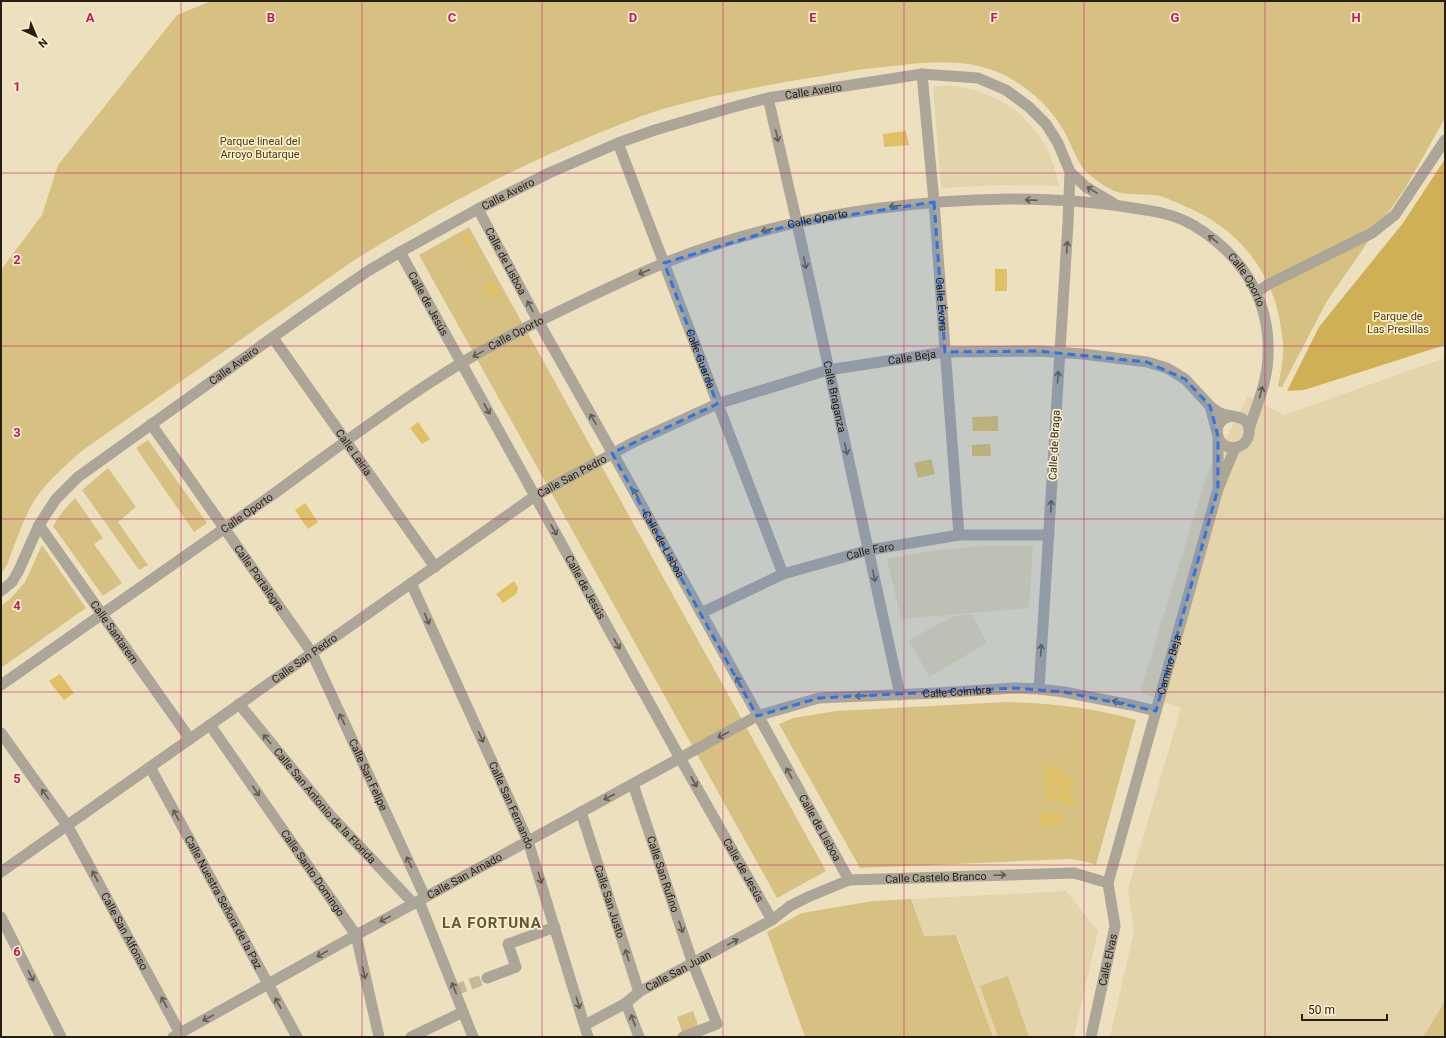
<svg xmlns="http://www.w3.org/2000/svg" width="1446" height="1038" font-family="Roboto,sans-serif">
<rect width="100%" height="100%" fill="#ede0be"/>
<path fill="#e3d4ab" d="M933 86H955L976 90 997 99 1017 111 1033 128 1046 146 1054 166 1059 186 1001 185 941 188Z
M1445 358V363L1442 365 1445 364V1001L1423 1037H1110L1134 931 1128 889 1181 708 1140 692 1207 474 1248 396 1284 415Z
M984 546H1033L1029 608 901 619 887 559 930 551Z
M972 614 987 643 929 677 909 640 952 617Z
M1066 891 1098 931 1074 1037H993L957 935 924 936 911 899Z"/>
<path fill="#d7c182" d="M211 1H1445V118L1406 187 1327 301 1282 387H1278C1280 375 1283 364 1283 352 1284 345 1282 337 1281 329 1274 271 1236 226 1182 205 1175 202 1167 198 1160 196 1145 193 1128 196 1114 191 1102 185 1085 174 1079 162 1073 152 1070 141 1064 131 1050 106 1026 85 1000 73 969 60 937 61 903 65 882 67 861 69 840 73 783 82 726 92 670 107 644 114 619 125 594 135 510 169 430 213 353 261L83 450C64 467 42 485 30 508 21 526 14 546 7 565L1 574V270L42 215 58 165 177 15Z
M469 227 826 871 777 898 419 255Z
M148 440 207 523 194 532 136 448Z
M108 468 136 507 118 522 148 565 139 570 82 490Z
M75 498 103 538 94 544 122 583 103 596 53 526 63 511Z
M42 545 86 608 1 668V606L11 598 25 582Z
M1006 702C1050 703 1094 708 1136 720L1096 865 1087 862 1070 859 860 868 779 724 793 718 836 711Z
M911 899 924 936 956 935 993 1037H805L767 932 802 913 873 901Z
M1008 976 1029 1037H998L980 986Z
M1445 1001V1037H1423Z
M693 1011 699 1028 683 1034 677 1017Z"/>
<path fill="#cfb054" d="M1445 159V345L1304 390 1287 391 1319 327 1403 223Z"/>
<path fill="#e0c065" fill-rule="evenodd" d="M906 131 909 145 884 147 883 134Z
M466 235 470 236 472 238 471 244 492 283 494 282 499 292 489 297 484 287 491 283 470 245 464 244 463 241 464 237Z
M995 269H1007V291H995Z
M998 416V431H973L972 417Z
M418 422 430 439 422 444 410 428Z
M990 444 991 456H972V445Z
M931 459 935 474 918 478 914 463Z
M305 503 318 522 308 529 295 510Z
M514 581 518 587 517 593 503 603 496 594Z
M60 674 74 693 64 700 49 681Z
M1045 765H1049L1050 770H1052L1054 765 1062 768 1060 771 1062 775 1067 772 1069 774 1066 776V779H1069L1072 777 1075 780 1074 786 1068 789 1069 794 1073 795 1072 796 1076 803 1074 805 1066 804 1062 799 1051 802 1046 797ZM1055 776 1060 780 1058 781 1054 778 1052 780 1054 785 1052 789 1054 792 1056 791 1057 786 1058 785 1062 788 1060 791 1054 794 1050 791V779Z
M1058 813 1065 820 1054 826H1041V814Z"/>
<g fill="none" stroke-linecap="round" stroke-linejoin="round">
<path stroke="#c5b99c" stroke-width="11" stroke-dasharray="11 5.5" stroke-linecap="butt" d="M455 990 487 978"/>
<g stroke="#aca698" stroke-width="11">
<path id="s1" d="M922 74 934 202 959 535"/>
<path id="s2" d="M768 98 797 223 900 695"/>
<path id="s3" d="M618 143 783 574"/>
<path d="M1070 172 1086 187 1113 203"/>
<path id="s4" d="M478 209 538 321 625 475 849 880"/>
<path id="s5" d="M400 252 680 758 772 920"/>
<path d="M1257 292 1269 284 1372 233 1395 215 1445 140"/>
<path id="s6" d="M273 338 435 567"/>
<path id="s7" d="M151 424 312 653 425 897"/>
<path d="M1218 484V436L1210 406C1213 409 1217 411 1220 413 1231 418 1252 414 1249 434 1248 439 1245 444 1240 446 1218 456 1206 420 1232 416"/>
<path id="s8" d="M39 525 190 739"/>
<path id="s9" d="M411 583 528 841 588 1037"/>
<path id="s10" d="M1 591 12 582 18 572 39 525 56 499 78 477 304 315 368 271 400 252 478 209 549 173 618 143 655 130 730 108 768 98 922 74 978 78 1006 90 1029 107 1046 124 1058 143 1070 172 1068 223 1039 689"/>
<path id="s11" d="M701 613 783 574 869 550 959 535H1049"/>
<path id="s12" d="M1 685C89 623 177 562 265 500 318 462 370 422 425 386 468 357 515 332 562 310 595 294 628 278 662 264 771 220 890 201 1008 199 1050 199 1091 201 1133 208 1154 211 1174 214 1193 225 1240 253 1270 297 1268 354 1268 380 1257 405 1249 429"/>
<path id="s13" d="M239 704 331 816 414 904"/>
<path id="s14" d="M210 725 356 935 379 1037"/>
<path id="s15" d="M1 733 67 825 180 1033 181 1037"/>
<path id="s16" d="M150 767 297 1037"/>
<path id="s17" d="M633 784 693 964 717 1024 683 1037"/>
<path id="s18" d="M581 812 639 992"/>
<path id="s19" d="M1 872 535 496 634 442 717 404 828 370 945 352 1038 351 1083 354 1147 362 1167 368 1185 379 1210 406"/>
<path d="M419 901 473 1037"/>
<path d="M1 917 61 1037"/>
<path d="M487 978 516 967 508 944 555 927"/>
<path d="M626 1003 639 1037"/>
<path id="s20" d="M585 1025 626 1003 639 992 772 920 790 906 808 897 849 880 1074 873 1108 883"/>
<path id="s21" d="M173 1037 356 935 757 716 819 698 936 693 1015 688 1039 689 1064 692 1131 705 1156 711"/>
<path d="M411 1037 463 1012"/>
<path id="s22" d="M1091 1037 1115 926 1108 883 1218 489 1235 448"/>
</g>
</g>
<defs><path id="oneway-shaft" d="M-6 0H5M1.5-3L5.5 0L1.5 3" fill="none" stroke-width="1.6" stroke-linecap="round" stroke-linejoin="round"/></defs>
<g stroke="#615c4e">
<use href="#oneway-shaft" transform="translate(777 136) rotate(77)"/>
<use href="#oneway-shaft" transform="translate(1092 190) rotate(-149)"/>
<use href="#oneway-shaft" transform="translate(1031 200) rotate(-178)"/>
<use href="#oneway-shaft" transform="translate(895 206) rotate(174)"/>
<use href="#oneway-shaft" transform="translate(767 230) rotate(166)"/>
<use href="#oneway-shaft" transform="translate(1213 239) rotate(-143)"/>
<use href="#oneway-shaft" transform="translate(1067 247) rotate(-86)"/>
<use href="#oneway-shaft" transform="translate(805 263) rotate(78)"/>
<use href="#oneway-shaft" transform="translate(644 272) rotate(157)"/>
<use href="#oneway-shaft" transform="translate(530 306) rotate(-118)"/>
<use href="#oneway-shaft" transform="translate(478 354) rotate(151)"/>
<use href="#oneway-shaft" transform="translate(1058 377) rotate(-86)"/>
<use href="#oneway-shaft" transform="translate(1261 392) rotate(-75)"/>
<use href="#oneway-shaft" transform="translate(487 409) rotate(61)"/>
<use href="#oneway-shaft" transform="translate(593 419) rotate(-120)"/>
<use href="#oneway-shaft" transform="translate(846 449) rotate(77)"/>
<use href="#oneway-shaft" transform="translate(636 494) rotate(-119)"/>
<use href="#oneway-shaft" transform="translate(1051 506) rotate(-87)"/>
<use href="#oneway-shaft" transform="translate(554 530) rotate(61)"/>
<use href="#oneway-shaft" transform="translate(874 576) rotate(78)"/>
<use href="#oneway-shaft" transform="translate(427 619) rotate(66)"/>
<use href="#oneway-shaft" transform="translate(617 644) rotate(61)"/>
<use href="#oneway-shaft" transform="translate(1041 650) rotate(-86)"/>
<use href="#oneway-shaft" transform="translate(739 682) rotate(-119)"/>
<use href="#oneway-shaft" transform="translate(861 696) rotate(178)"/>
<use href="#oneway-shaft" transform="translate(1118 702) rotate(-169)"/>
<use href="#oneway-shaft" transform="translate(342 719) rotate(-115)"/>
<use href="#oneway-shaft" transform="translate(723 735) rotate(152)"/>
<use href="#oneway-shaft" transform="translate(481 737) rotate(66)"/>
<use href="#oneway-shaft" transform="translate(267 739) rotate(-129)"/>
<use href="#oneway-shaft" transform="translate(789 773) rotate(-119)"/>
<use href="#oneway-shaft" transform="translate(694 782) rotate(61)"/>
<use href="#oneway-shaft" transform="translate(256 791) rotate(55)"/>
<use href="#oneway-shaft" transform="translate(45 794) rotate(-126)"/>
<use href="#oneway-shaft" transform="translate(609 797) rotate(152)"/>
<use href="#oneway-shaft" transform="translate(176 815) rotate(-118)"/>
<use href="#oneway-shaft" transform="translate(409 862) rotate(-115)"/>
<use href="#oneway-shaft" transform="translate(1000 875) rotate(-2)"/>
<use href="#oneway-shaft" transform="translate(95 876) rotate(-118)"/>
<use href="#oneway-shaft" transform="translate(540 878) rotate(73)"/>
<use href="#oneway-shaft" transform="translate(385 919) rotate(152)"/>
<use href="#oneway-shaft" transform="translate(681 927) rotate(72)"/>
<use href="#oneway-shaft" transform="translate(733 942) rotate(-29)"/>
<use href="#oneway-shaft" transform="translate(322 954) rotate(151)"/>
<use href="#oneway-shaft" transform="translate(627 955) rotate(-108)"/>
<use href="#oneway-shaft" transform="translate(364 973) rotate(77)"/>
<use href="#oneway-shaft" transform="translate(31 976) rotate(63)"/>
<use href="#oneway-shaft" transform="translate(454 988) rotate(-112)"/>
<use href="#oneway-shaft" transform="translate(164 1002) rotate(-118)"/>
<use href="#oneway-shaft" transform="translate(278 1003) rotate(-119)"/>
<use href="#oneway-shaft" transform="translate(578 1003) rotate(73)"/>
<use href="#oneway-shaft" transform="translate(208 1018) rotate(151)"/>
<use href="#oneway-shaft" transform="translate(633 1020) rotate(-110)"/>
</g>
<path fill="#2d75e2" fill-opacity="0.2" stroke="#2d75e2" stroke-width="3" stroke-dasharray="8 5" stroke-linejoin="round" d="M934 202 945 352 1038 351 1147 362 1185 379 1210 406 1218 436V489L1156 711 1064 692 1015 688 819 698 757 716 612 453 717 404 664 263 797 223Z"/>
<path fill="none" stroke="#c2185b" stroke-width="1" stroke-opacity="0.55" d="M181 1V1037M362 1V1037M542 1V1037M723 1V1037M904 1V1037M1084 1V1037M1265 1V1037M1 173H1445M1 346H1445M1 519H1445M1 692H1445M1 865H1445"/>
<g text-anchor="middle" stroke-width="3.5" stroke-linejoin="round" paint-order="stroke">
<g font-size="11" fill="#231f12" stroke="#faeecb">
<text dy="4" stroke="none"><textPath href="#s10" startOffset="979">Calle Aveiro</textPath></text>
<text dy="4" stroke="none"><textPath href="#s10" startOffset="655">Calle Aveiro</textPath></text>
<text dy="4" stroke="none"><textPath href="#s12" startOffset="948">Calle Oporto</textPath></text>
<text dy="4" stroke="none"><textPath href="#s4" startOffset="59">Calle de Lisboa</textPath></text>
<text dy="4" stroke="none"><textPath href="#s12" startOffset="1406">Calle Oporto</textPath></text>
<text dy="4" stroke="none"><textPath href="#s5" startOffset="59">Calle de Jesús</textPath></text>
<text dy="4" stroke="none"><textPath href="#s1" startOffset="231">Calle Évora</textPath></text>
<text dy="4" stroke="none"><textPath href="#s12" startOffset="624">Calle Oporto</textPath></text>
<text dy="4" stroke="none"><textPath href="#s19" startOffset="1058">Calle Beja</textPath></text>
<text dy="4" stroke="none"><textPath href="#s3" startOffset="231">Calle Guarda</textPath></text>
<text dy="4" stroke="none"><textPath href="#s10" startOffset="331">Calle Aveiro</textPath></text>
<text dy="4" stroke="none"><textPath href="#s2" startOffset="306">Calle Braganza</textPath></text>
<text transform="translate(1054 445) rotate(-87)" y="4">Calle de Braga</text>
<text dy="4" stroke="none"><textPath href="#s6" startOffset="140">Calle Leiria</textPath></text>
<text dy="4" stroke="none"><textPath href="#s19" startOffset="695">Calle San Pedro</textPath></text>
<text dy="4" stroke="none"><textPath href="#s12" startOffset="300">Calle Oporto</textPath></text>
<text dy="4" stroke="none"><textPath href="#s4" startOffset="383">Calle de Lisboa</textPath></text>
<text dy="4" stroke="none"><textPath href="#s11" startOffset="181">Calle Faro</textPath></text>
<text dy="4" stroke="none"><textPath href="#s7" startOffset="188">Calle Portalegre</textPath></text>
<text dy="4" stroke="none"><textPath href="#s5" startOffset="383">Calle de Jesús</textPath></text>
<text dy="4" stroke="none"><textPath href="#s8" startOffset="131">Calle Santarem</textPath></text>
<text dy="4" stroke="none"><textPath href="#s19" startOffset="371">Calle San Pedro</textPath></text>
<text dy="4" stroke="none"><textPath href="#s22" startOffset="384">Camino Beja</textPath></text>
<text dy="4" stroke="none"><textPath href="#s21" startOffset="869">Calle Coimbra</textPath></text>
<text dy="4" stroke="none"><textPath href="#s7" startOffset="414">Calle San Felipe</textPath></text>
<text dy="4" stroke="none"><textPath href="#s13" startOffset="133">Calle San Antonio de la Florida</textPath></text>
<text dy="4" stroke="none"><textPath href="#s9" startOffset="244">Calle San Fernando</textPath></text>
<text dy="4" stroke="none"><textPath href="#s4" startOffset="707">Calle de Lisboa</textPath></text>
<text dy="4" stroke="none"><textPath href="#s5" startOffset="707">Calle de Jesús</textPath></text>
<text dy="4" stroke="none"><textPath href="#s14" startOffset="180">Calle Santo Domingo</textPath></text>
<text dy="4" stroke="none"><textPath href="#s17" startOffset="95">Calle San Rufino</textPath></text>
<text dy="4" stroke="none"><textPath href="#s21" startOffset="333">Calle San Amado</textPath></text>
<text dy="4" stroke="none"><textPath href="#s20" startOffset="389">Calle Castelo Branco</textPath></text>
<text dy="4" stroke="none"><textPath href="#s16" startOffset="154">Calle Nuestra Señora de la Paz</textPath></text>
<text dy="4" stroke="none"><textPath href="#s18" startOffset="94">Calle San Justo</textPath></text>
<text dy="4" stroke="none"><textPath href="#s15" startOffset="234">Calle San Alfonso</textPath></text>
<text dy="4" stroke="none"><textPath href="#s22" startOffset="79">Calle Elvas</textPath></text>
<text dy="4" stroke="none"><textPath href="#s20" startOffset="108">Calle San Juan</textPath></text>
</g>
<g font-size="11" fill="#493c15" stroke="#faeecb">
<text x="260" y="145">Parque lineal del<tspan x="260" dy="13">Arroyo Butarque</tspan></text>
<text x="1398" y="320">Parque de<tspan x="1398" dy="13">Las Presillas</tspan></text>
</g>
<g font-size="15" font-weight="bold" letter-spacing="1" fill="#615739" stroke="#faeecb">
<text x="492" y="928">LA FORTUNA</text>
</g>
</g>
<g font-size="13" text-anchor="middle" font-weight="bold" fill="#c2185b" stroke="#faeecb" stroke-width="3.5" stroke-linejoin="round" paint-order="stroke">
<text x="90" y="22">A</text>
<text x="271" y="22">B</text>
<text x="452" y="22">C</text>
<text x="633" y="22">D</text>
<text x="813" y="22">E</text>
<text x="994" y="22">F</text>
<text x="1175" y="22">G</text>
<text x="1356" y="22">H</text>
<text x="17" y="91">1</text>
<text x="17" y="264">2</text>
<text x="17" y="437">3</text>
<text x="17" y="610">4</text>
<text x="17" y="783">5</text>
<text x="17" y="956">6</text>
</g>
<rect width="1446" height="1038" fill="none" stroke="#231f12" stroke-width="4"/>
<g transform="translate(36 36) rotate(136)" stroke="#faeecb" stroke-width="3" paint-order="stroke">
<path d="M0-3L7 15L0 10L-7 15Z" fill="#231f12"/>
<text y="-6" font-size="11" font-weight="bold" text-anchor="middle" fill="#231f12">N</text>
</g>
<path d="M1302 1014v6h85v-6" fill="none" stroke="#231f12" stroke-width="2"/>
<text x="1308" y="1014" font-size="12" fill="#231f12" stroke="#faeecb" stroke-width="3" paint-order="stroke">50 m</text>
</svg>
